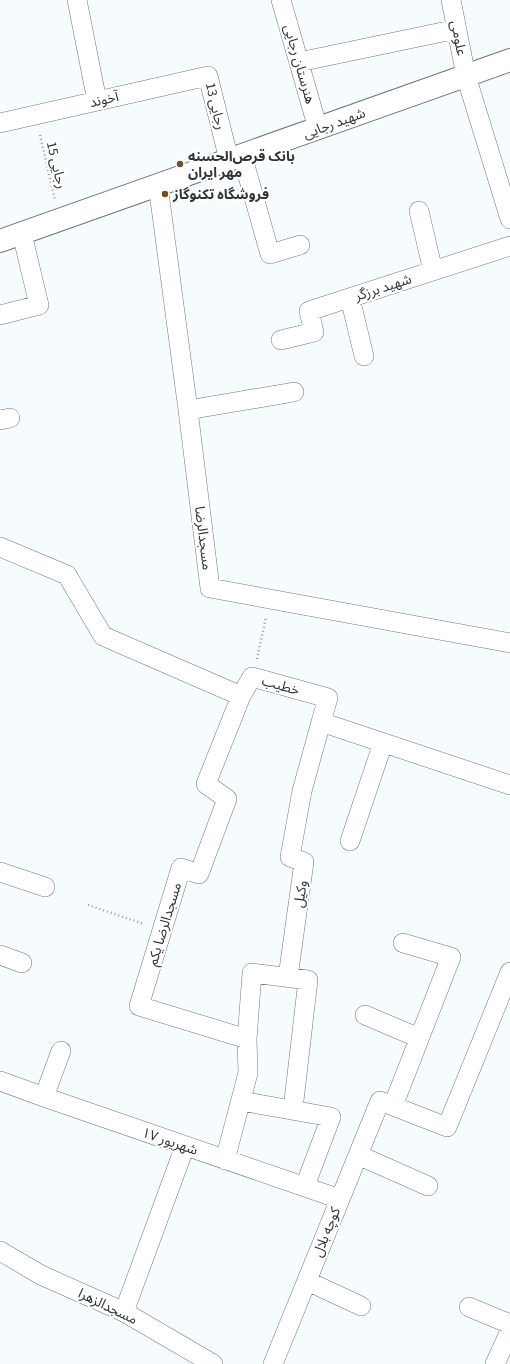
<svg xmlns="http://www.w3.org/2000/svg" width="510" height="1364" font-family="'Source Sans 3','Noto Sans Arabic',sans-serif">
<rect width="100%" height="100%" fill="#f6fbfe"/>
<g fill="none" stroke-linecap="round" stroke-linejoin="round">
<defs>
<path id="street" d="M77 0 97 101
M281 0 318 129
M451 0 466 76 510 219
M299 62 457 29
M0 123 208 76 229 160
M242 155 270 254 300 245
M158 185 188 410 210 588 510 643
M419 211 433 271
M350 298 364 356
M0 315 39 305 22 234
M281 340 314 332 309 311 510 246
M188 410 294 392
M0 420 10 418
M0 547 67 575 103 636 241 696 252 677 328 698 321 722 510 785
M241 696 206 784 227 799 199 874 181 868 139 1006 247 1039
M350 841 383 743
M0 872 45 887
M0 955 22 963
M288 977 304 862 290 857 302 791 321 722
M365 1015 419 1038
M0 1081 44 1097 340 1199
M44 1097 61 1051
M241 1101 331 1117 305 1186
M393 1106 451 957 403 943
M358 1155 428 1186
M225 1160 248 1073 247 1039 252 973 308 980 293 1109
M0 1251 41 1275 124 1312 213 1364
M307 1281 361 1306
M469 1307 510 1324
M124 1312 185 1146
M273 1364 380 1101 447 1127 510 972
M495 1364 510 1331"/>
<path id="secondary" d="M0 241 510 60"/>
</defs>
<use href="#street" stroke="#73787b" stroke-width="20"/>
<use href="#secondary" stroke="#73787b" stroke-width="24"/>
<path stroke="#989c9e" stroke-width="2.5" stroke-dasharray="1 3" stroke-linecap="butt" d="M40 135 55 200
M257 659 266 617
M88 905 144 924"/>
<use href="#street" stroke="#fff" stroke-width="19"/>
<use href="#secondary" stroke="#fff" stroke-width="22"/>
</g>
<g fill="#6d5325" stroke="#fff" stroke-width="1.5">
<circle cx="180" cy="164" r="4"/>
<circle cx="165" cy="194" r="4"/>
</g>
<g text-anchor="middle" stroke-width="4" stroke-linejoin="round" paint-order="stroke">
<g font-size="14" fill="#323435" stroke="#fff">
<text transform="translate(459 38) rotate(79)" y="5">علومی</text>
<text transform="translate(300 64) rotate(74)" y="5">هنرستان رجایی</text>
<text transform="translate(104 99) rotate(-13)" y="5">آخوند</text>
<text transform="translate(216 106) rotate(77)" y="5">رجایی 13</text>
<text transform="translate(334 123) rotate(-20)" y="5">شهید رجایی</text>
<text transform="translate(57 165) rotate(77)" y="5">رجایی 15</text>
<text transform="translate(383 287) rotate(-18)" y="5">شهید برزگر</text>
<text transform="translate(204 538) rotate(83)" y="5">مسجدالرضا</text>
<text transform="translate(281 685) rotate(16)" y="5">خطیب</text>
<text transform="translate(300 894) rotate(-82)" y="5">وکیل</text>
<text transform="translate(164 924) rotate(-73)" y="5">مسجدالرضا یکم</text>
<text transform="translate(170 1141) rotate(19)" y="5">۱۷ شهریور</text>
<text transform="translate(326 1232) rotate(-68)" y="5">کوچه بلال</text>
<text transform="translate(108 1306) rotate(26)" y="5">مسجدالزهرا</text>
</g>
<g font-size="14" font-weight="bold" fill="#323435" stroke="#fff" text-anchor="start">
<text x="188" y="161">بانک قرص‌الحسنه<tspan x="188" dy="16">مهر ایران</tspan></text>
<text x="173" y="199">فروشگاه تکنوگاز</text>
</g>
</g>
</svg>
